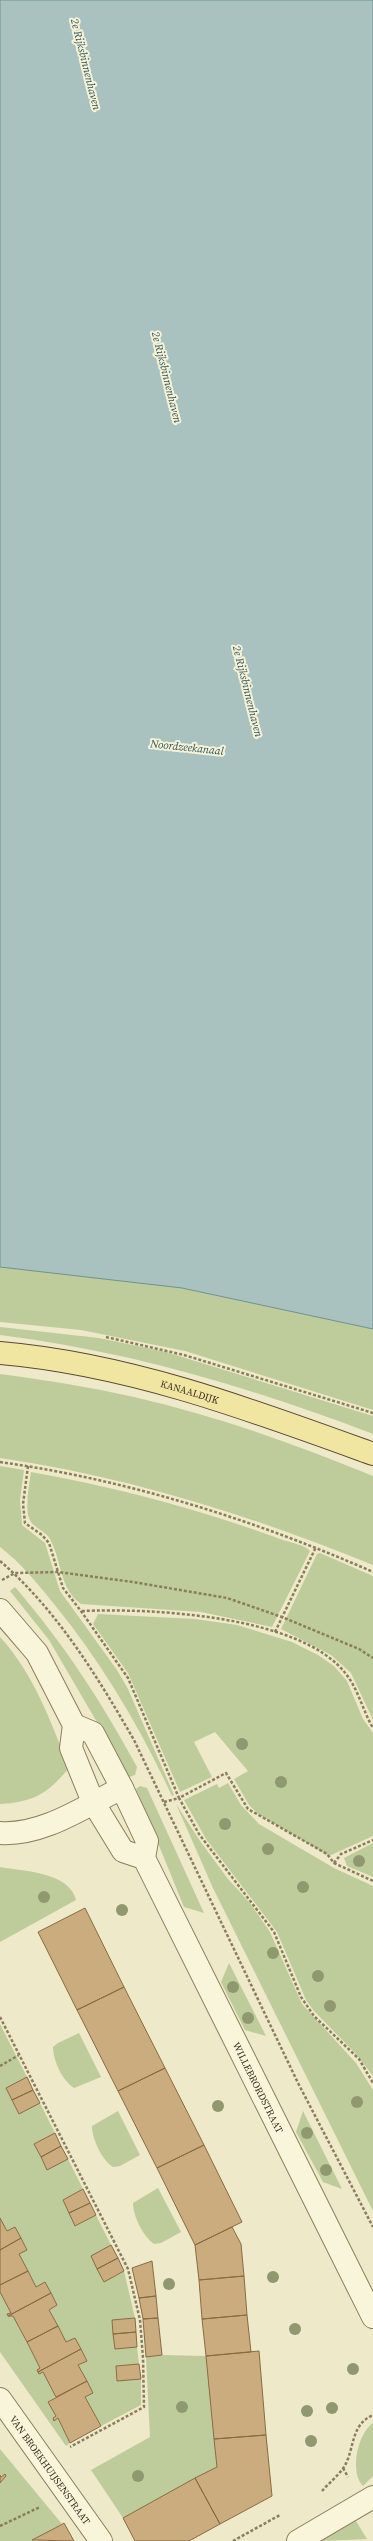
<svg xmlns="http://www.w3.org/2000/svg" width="373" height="2541" font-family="'Source Serif 4',serif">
<rect width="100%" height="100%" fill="#eee9c8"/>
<path fill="#becc9b" d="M0 1267 182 1288 373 1329V1410L185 1351 81 1330 0 1322Z
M0 1327 99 1338 166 1352 373 1416V1434C252 1388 129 1351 0 1335Z
M0 1374C45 1380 90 1387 134 1397 216 1416 296 1444 373 1476V1565C253 1516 129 1477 0 1458Z
M0 1466 24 1470 20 1500 22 1525 45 1543 60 1591 117 1670 128 1689 174 1795 172 1796C140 1727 102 1663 54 1604 38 1584 21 1563 0 1547Z
M31 1472C116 1487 202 1510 283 1540 290 1542 307 1546 310 1551L272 1627 201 1612 81 1604C60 1589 62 1563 51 1541 46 1529 31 1529 28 1515 26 1501 29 1485 31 1472Z
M320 1553 373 1576V1720L351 1673 331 1655 281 1629 317 1554Z
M15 1587C64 1644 101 1701 137 1767L135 1775 129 1777 49 1640 10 1591Z
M98 1614 195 1619 237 1625 292 1642 318 1655 334 1666 347 1681 363 1719 373 1733V1836L329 1856 258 1814 249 1805 234 1779 248 1771 215 1732 194 1742 212 1777 180 1792 128 1673 93 1624Z
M0 1637C34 1674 51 1722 69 1768 47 1794 34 1802 0 1804Z
M228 1783 241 1805 259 1824 334 1868 373 1886V2076L357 2055 314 2011 306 2000 277 1932 206 1839 184 1800 217 1784 219 1788Z
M140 1786 147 1788 204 1913 184 1907 136 1789Z
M176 1804 200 1841 228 1879 250 1903 270 1932 302 2004 356 2063 373 2090V2211L213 1888Z
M373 1843V1877L347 1866 344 1858Z
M0 1867C22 1871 70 1872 76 1900L0 1942Z
M229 1963 266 2036 245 2030 221 1982Z
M0 2024 27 2077 6 2088 19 2113 40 2103 55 2133 34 2144 47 2170 68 2159 83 2189 63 2200 76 2226 96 2215 111 2245 91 2256 104 2282 124 2271 135 2318 112 2320 115 2348 137 2347 139 2364 116 2366 117 2381 141 2379V2405L101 2426 85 2397 93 2393 78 2365 87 2360 75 2338 66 2342 49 2310 57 2305 45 2282 36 2287 19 2254 27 2249 15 2227 7 2231 0 2218Z
M79 2033 101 2077 74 2088C63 2081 53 2061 53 2047L58 2043Z
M118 2111 140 2155 120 2166 113 2167C102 2160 92 2139 92 2126Z
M303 2111 342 2189 323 2182 296 2132Z
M158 2188 181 2232 161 2243 154 2244C143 2236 133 2216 133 2203Z
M0 2292 11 2313 7 2314 8 2316H13L40 2368 37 2370 39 2374 43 2372 56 2397 48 2402 56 2416 53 2418 54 2420 58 2418 70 2443 66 2446 0 2352Z
M162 2355 206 2356 217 2467 123 2518 91 2470 150 2437 146 2357Z
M373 2423V2476L363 2486C349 2472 358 2433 373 2423Z
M0 2449 62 2524 32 2541H0V2483L6 2476 0 2475Z
M356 2521 367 2539 320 2541Z"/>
<path fill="#a9c2bf" stroke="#6f918e" d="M0 0H373V1329L182 1288 0 1267Z"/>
<path fill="#cbac7f" stroke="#896b43" d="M85 1908 124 1987 77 2010 38 1932Z
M124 1987 165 2068 118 2091 77 2010Z
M165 2068 204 2145 157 2168 118 2091Z
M27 2077 33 2090 12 2100 6 2088Z
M33 2090 40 2103 19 2114 12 2100Z
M55 2133 61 2146 41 2157 34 2144Z
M204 2145 242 2222 195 2245 157 2168Z
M61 2146 68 2159 47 2170 41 2157Z
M83 2189 90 2203 69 2213 63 2200Z
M90 2203 96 2215 75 2226 69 2213Z
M0 2218 7 2231 15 2227 21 2238 0 2250Z
M232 2227 241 2244 244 2276 199 2280 195 2245Z
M21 2238 27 2250 19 2254 28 2271 0 2285V2250Z
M111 2245 118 2258 97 2269 91 2256Z
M118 2258 124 2271 104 2282 97 2269Z
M152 2261 156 2296 139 2298 132 2268Z
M28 2271 36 2287 45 2282 51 2293 8 2316 7 2314 11 2313 0 2292V2285Z
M244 2276 247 2315 202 2319 199 2280Z
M51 2293 57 2305 49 2310 58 2326 27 2342 13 2316H8Z
M156 2296 158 2318 143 2319 139 2298Z
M247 2315 251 2352 206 2356 202 2319Z
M135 2318 136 2332 113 2334 112 2320Z
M158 2318 162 2355 146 2357 143 2319Z
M58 2326 66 2342 75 2338 81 2349 38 2372 37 2370 40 2368 27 2342Z
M136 2332 137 2347 115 2349 113 2334Z
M81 2349 87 2361 78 2365 87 2381 56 2397 43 2372 39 2374 38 2372Z
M259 2351 266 2435 214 2439 206 2356Z
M139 2364 141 2379 117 2381 116 2366Z
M87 2381 93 2393 85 2397 101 2426 70 2443 58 2418 54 2421 53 2418 56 2416 48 2402Z
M266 2435 272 2496 220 2524 195 2478 217 2467 214 2439Z
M5 2474 6 2476 0 2483V2475L1 2477Z
M195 2478 220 2524 189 2541H135L123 2518Z
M64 2523 74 2541 32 2540 61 2525Z"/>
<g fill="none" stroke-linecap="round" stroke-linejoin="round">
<defs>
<g id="minor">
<path d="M0 1610 37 1653 74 1725 71 1748 93 1802 123 1851 144 1858"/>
<path id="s1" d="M74 1725 93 1733 122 1788 147 1841 144 1858 373 2317"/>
<path d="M0 1833C43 1836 85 1806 122 1788"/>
<path id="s2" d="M0 2399 101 2541"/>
<path d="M298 2541 373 2497"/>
</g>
<g id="major">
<path id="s3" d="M0 1353C129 1364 252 1410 373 1454"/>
</g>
</defs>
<use href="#minor" stroke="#8a7d5d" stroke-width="24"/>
<use href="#major" stroke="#584a31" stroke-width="24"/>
<path stroke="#8a7d5d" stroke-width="2.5" stroke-dasharray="3 2" stroke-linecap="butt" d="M106 1337 184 1355 373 1413
M0 1462C128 1480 255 1520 373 1572
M28 1466 23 1504 25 1523 42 1535 49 1543 63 1588 81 1611 128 1678 179 1798 226 1773 248 1809 327 1854 334 1863 373 1881
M0 1561C57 1610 97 1676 134 1740L298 2083 373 2227
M2 1580 15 1573 58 1572 133 1582 227 1598 282 1617 359 1649 373 1658
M82 1611C150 1608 301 1615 346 1674 358 1689 363 1711 373 1728
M275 1632 316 1547
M164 1802 179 1798 199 1834 274 1932 301 1997 314 2016 359 2059 373 2083
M334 1863 341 1854 373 1840
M0 2017 128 2269 140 2320 143 2358 144 2407 70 2447
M0 2066 19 2055
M343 2468 348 2477
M322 2491C329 2483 338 2476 344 2467 355 2449 350 2425 373 2415
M0 2526 40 2507
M233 2541 280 2515"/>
<use href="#minor" stroke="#f9f5db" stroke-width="22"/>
<use href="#major" stroke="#f0e5a1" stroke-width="22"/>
</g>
<g fill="#8f986f">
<circle cx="242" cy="1744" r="6"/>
<circle cx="281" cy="1782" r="6"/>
<circle cx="225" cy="1824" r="6"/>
<circle cx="268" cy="1849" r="6"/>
<circle cx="359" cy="1861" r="6"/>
<circle cx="303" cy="1887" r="6"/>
<circle cx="44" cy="1897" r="6"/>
<circle cx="122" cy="1910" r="6"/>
<circle cx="273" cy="1953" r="6"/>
<circle cx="318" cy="1976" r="6"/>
<circle cx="233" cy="1987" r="6"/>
<circle cx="330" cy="2006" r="6"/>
<circle cx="248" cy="2018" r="6"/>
<circle cx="357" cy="2102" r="6"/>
<circle cx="218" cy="2106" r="6"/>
<circle cx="307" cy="2133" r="6"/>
<circle cx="326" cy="2170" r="6"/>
<circle cx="273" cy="2277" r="6"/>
<circle cx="169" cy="2284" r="6"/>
<circle cx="295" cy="2329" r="6"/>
<circle cx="353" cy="2369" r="6"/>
<circle cx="182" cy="2407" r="6"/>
<circle cx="332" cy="2408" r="6"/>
<circle cx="307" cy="2411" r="6"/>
<circle cx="311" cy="2441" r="6"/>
<circle cx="138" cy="2476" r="6"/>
</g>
<g text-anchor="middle" stroke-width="4" stroke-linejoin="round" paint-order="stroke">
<g font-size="10" fill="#3a3120" stroke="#f5f2d7">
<text dy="4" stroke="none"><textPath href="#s3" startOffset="194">KANAALDIJK</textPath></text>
<text dy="4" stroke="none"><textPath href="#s1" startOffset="415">WILLEBRORDSTRAAT</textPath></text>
<text dy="4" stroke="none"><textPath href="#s2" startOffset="87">VAN BROEKHUIJSENSTRAAT</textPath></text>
</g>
<g font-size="11" font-style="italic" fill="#30555a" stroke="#f5f2d7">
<text transform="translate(86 64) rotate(76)" y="4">2e Rijksbinnenhaven</text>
<text transform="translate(167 377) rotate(76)" y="4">2e Rijksbinnenhaven</text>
<text transform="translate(248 691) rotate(76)" y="4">2e Rijksbinnenhaven</text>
<text transform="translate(187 747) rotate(6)" y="4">Noordzeekanaal</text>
</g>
</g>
</svg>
